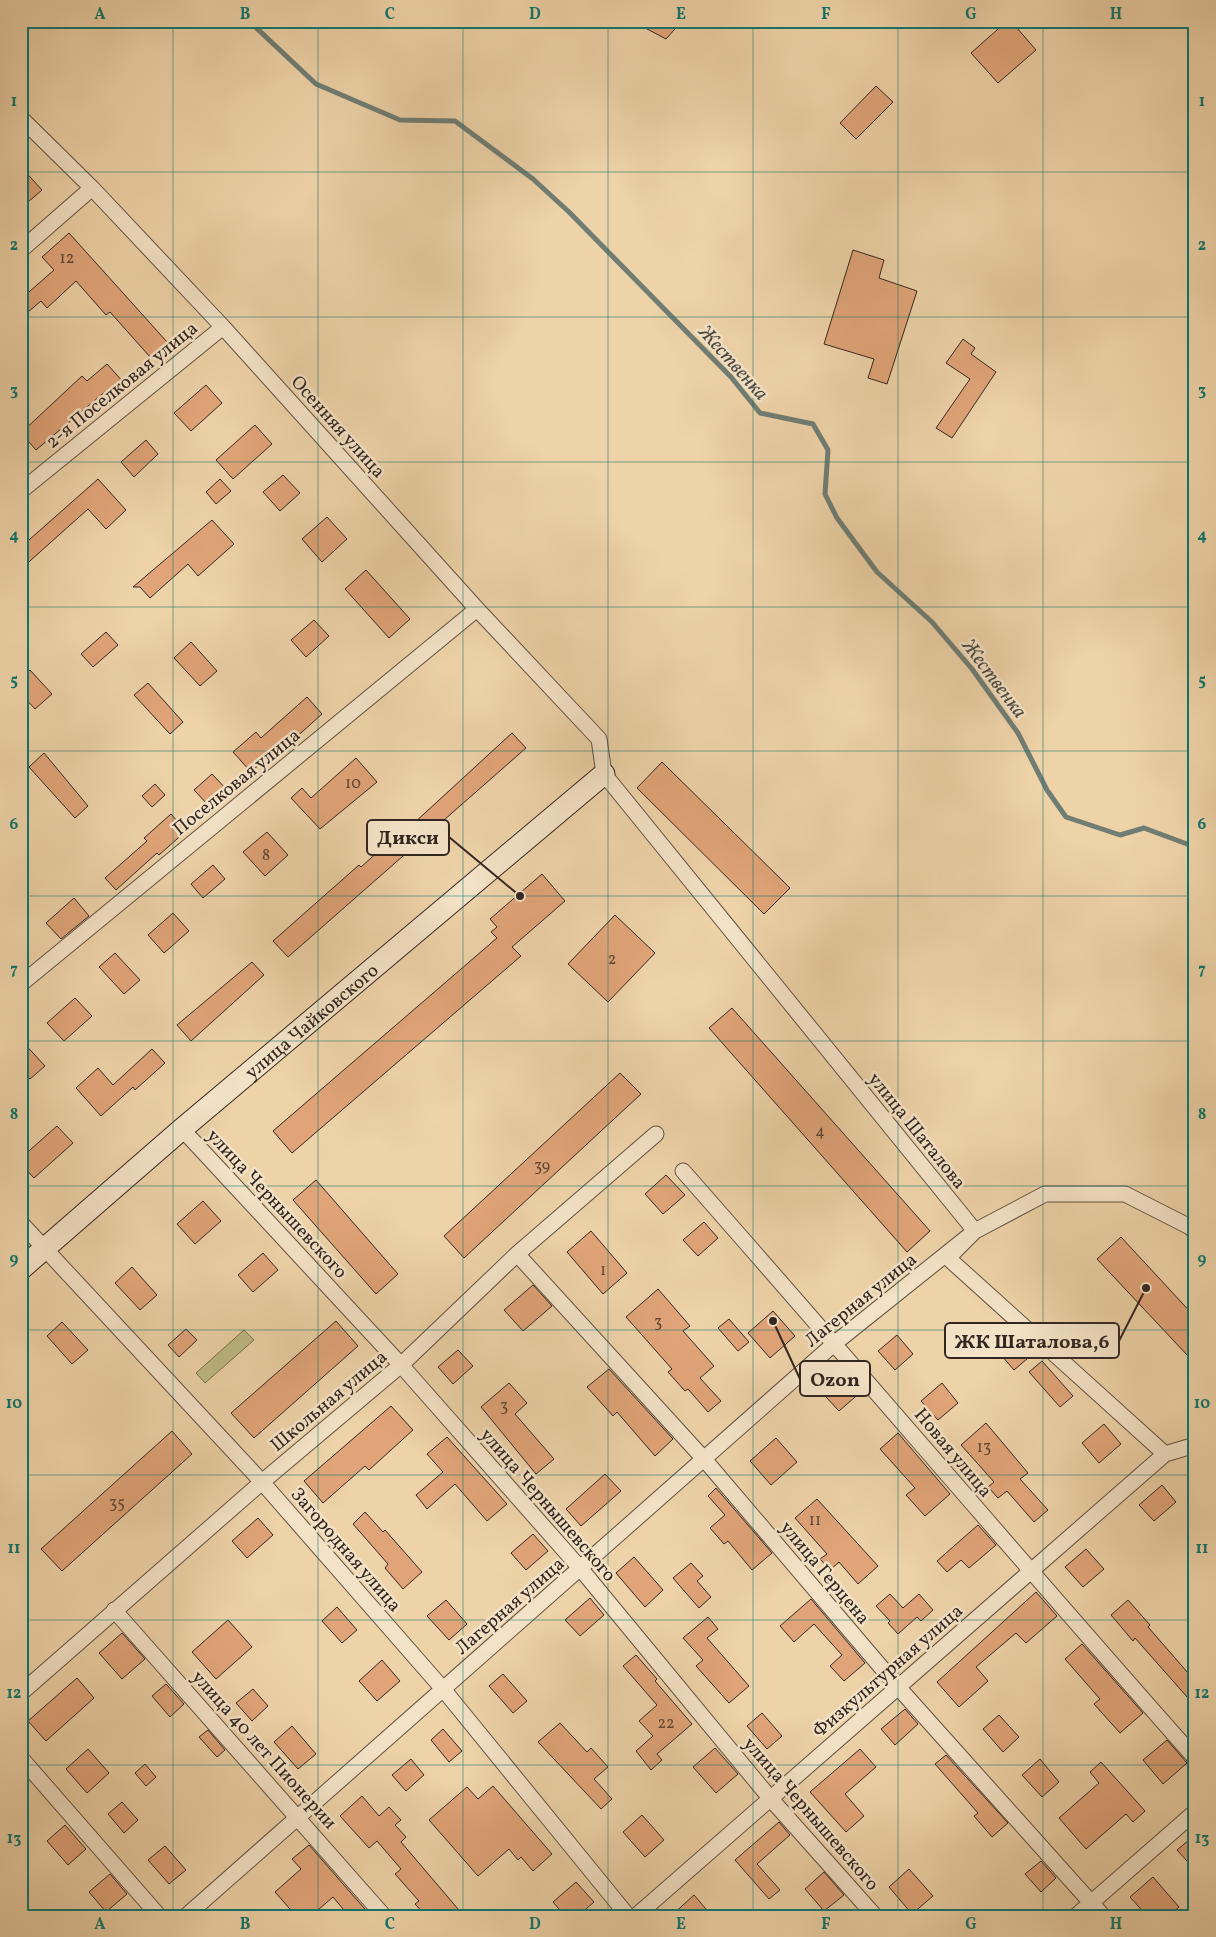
<svg xmlns="http://www.w3.org/2000/svg" width="1216" height="1937" font-family="Vollkorn,serif">
<rect width="100%" height="100%" fill="#eed2a8"/>
<filter id="stains"><feTurbulence type="fractalNoise" baseFrequency=".004" numOctaves="4"/><feColorMatrix values="0 0 0 0 .2 0 0 0 0 .09 0 0 0 0 .02 0 0 0 .5 -.17"/></filter>
<radialGradient id="worn" r=".72"><stop offset=".6" stop-color="#630" stop-opacity="0"/><stop offset="1" stop-color="#630" stop-opacity=".3"/></radialGradient>
<path fill="#beba84" stroke="#787052" d="M244 1330 254 1340 205 1383 196 1373Z"/>
<g fill="none" stroke-linecap="round" stroke-linejoin="round">
<path stroke="#707d74" stroke-width="5" d="M249 21 316 84 400 120 455 121 533 179 569 212 731 377 760 413 813 424 828 450 825 494 837 518 877 572 932 622 972 669 1018 733 1047 790 1066 817 1120 835 1144 828 1195 847"/>
</g>
<path fill="#e0a478" stroke="#332621" d="M632 21H682L666 39Z
M1007 21H1011L1036 50 998 83 971 53Z
M876 86 893 102 856 139 840 123Z
M21 167 42 190 21 208Z
M69 233 168 343 151 358 110 312 106 315 76 281 47 308 41 301 21 318V299L54 270 42 257Z
M853 250 884 260 879 278 917 291 887 384 868 378 874 359 824 344Z
M963 339 975 348 971 354 996 372 952 438 936 428 970 379 946 363Z
M107 364 125 384 111 397 106 391 36 450 21 433 82 376 87 381Z
M206 385 222 403 191 431 174 413Z
M255 425 272 444 233 479 216 460Z
M146 440 158 454 134 477 121 462Z
M283 475 300 493 280 511 263 492Z
M98 479 126 510 106 529 88 509 21 569V547Z
M220 479 231 491 216 504 206 492Z
M327 517 347 539 322 562 302 539Z
M212 520 234 544 198 576 188 564 150 598 140 587H133Z
M366 570 410 619 389 638 345 589Z
M314 620 329 636 306 657 291 640Z
M106 632 118 645 93 667 81 654Z
M191 642 217 671 200 686 174 658Z
M30 670 52 694 35 709 21 694V678Z
M148 683 183 722 170 734 134 695Z
M307 697 322 714 292 741 289 737 251 772 233 752 256 732 261 738Z
M512 733 526 748 288 957 273 941 359 865 361 867 411 822 413 824Z
M44 753 88 806 75 818 29 767Z
M356 758 377 782 320 829 291 798 302 788 311 798Z
M662 762 790 888 764 914 637 788Z
M212 774 229 792 211 808 194 790Z
M155 784 165 795 152 807 142 796Z
M171 814 186 831 159 855 157 853 116 890 105 878 147 841 144 838Z
M267 832 288 855 265 876 243 852Z
M213 865 225 879 203 898 191 884Z
M542 874 565 901 512 947 521 956 292 1153 273 1131 497 938 491 932 497 927 490 919Z
M74 898 89 916 61 939 46 923Z
M173 913 189 931 164 953 148 935Z
M615 915 655 953 608 1002 568 964Z
M115 953 140 980 124 994 99 967Z
M252 962 264 975 191 1041 177 1025Z
M75 998 92 1016 64 1041 47 1023Z
M732 1008 930 1231 907 1252 709 1028Z
M21 1040 45 1066 30 1079 21 1069Z
M152 1049 165 1063 135 1090 133 1087 101 1116 76 1088 98 1068 113 1085Z
M620 1073 641 1094 464 1258 444 1236Z
M57 1126 73 1143 34 1178 21 1164V1158Z
M666 1175 685 1195 663 1214 645 1194Z
M316 1180 398 1274 376 1294 293 1200Z
M203 1201 221 1221 195 1244 177 1224Z
M704 1222 718 1238 698 1256 683 1240Z
M591 1231 627 1273 603 1294 567 1252Z
M1121 1237 1195 1317V1350L1188 1356 1097 1259Z
M263 1253 278 1270 253 1292 238 1275Z
M132 1267 157 1295 140 1310 115 1283Z
M533 1285 552 1306 523 1331 504 1310Z
M658 1289 690 1326 683 1331 714 1366 700 1378 721 1401 708 1412 688 1389 685 1391 668 1372 672 1369 626 1317Z
M773 1311 795 1336 770 1358 748 1333Z
M729 1319 749 1342 738 1351 718 1328Z
M336 1321 358 1346 254 1438 231 1413Z
M62 1322 88 1350 72 1364 47 1336Z
M186 1329 197 1340 179 1357 168 1345Z
M897 1335 913 1354 895 1370 878 1351Z
M1007 1337 1027 1359 1014 1370 995 1348Z
M458 1350 473 1366 453 1384 438 1367Z
M1042 1361 1073 1396 1060 1407 1029 1372Z
M609 1369 673 1439 655 1456 617 1412 613 1416 587 1387Z
M849 1376 862 1391 839 1411 826 1397Z
M509 1383 527 1403 515 1414 554 1459 536 1474 481 1407Z
M942 1383 958 1403 938 1420 921 1401Z
M391 1406 413 1430 369 1470 365 1466 323 1503 304 1481Z
M986 1423 1028 1473 1020 1479 1048 1510 1034 1522 1007 1491 998 1498 988 1487 994 1482 961 1445Z
M1104 1424 1121 1444 1099 1463 1082 1443Z
M172 1431 192 1454 62 1571 41 1549Z
M898 1433 950 1494 925 1516 906 1495 915 1488 880 1449Z
M447 1437 507 1504 487 1521 455 1484 427 1509 416 1495 443 1472 427 1454Z
M776 1438 797 1462 771 1485 750 1461Z
M605 1474 621 1491 581 1526 566 1509Z
M1162 1485 1176 1502 1154 1521 1139 1505Z
M716 1488 772 1553 752 1570 728 1541 724 1544 710 1528 725 1515 708 1496Z
M817 1499 878 1566 858 1584 839 1562 830 1570 820 1559 827 1554 795 1518Z
M365 1512 383 1532 385 1530 422 1572 403 1589 385 1568 388 1564 353 1524Z
M258 1518 273 1535 247 1558 232 1541Z
M978 1525 996 1545 969 1568 961 1560 947 1572 937 1561Z
M533 1534 548 1551 526 1570 511 1553Z
M1086 1549 1104 1569 1083 1587 1065 1567Z
M634 1557 663 1590 645 1607 616 1573Z
M691 1563 703 1576 697 1581 711 1597 699 1608 673 1578Z
M1036 1592 1057 1616 1026 1643 1016 1633 976 1667 988 1681 959 1707 937 1682Z
M890 1594 903 1608 919 1594 933 1610 921 1621 917 1617 898 1634 888 1623 890 1621 876 1606Z
M590 1598 604 1615 580 1636 565 1620Z
M811 1599 865 1663 844 1681 830 1666 842 1655 814 1624 794 1642 780 1626Z
M446 1600 467 1624 449 1640 427 1616Z
M1128 1600 1150 1625 1148 1627 1195 1681V1706L1135 1638 1133 1641 1111 1615Z
M337 1607 357 1630 342 1643 322 1621Z
M708 1617 718 1629 707 1638 749 1686 729 1703 696 1666 703 1660 683 1638Z
M228 1620 252 1647 216 1679 192 1652Z
M122 1633 145 1659 122 1679 99 1653Z
M1082 1644 1143 1713 1120 1733 1094 1704 1100 1699 1065 1659Z
M636 1655 657 1679 655 1681 692 1724 657 1754 662 1760 651 1770 636 1751 653 1736 639 1721 657 1705 623 1666Z
M382 1660 400 1681 377 1701 359 1681Z
M503 1674 527 1701 513 1713 489 1686Z
M77 1678 94 1698 46 1741 28 1721Z
M166 1684 184 1704 170 1717 152 1696Z
M253 1689 268 1706 252 1721 236 1703Z
M905 1709 918 1724 895 1745 881 1729Z
M762 1713 782 1736 767 1749 747 1726Z
M999 1715 1019 1737 1003 1752 983 1729Z
M560 1723 587 1752 591 1748 608 1767 594 1779 612 1799 601 1809 538 1742Z
M292 1726 316 1754 298 1769 274 1742Z
M443 1729 462 1751 449 1762 431 1740Z
M208 1730 225 1750 217 1757 199 1737Z
M1167 1740 1187 1763 1163 1784 1143 1760Z
M715 1748 738 1774 716 1793 693 1767Z
M88 1749 109 1773 87 1793 66 1769Z
M860 1749 876 1767 845 1794 864 1816 846 1832 810 1792Z
M946 1755 1008 1823 992 1837 974 1816 978 1813 935 1764Z
M411 1759 424 1775 406 1791 392 1775Z
M1040 1759 1059 1782 1042 1797 1022 1775Z
M1101 1762 1145 1811 1133 1822 1126 1814 1086 1849 1059 1818 1099 1783 1090 1772Z
M145 1764 156 1777 146 1786 135 1773Z
M493 1786 552 1854 533 1871 521 1857 518 1860 509 1849 478 1876 429 1820 467 1787 478 1799Z
M362 1796 379 1816 389 1807 401 1820 395 1825 406 1837 401 1842 464 1916H426L415 1904 419 1901 395 1874 401 1869 377 1841 369 1848 340 1816Z
M122 1802 138 1820 124 1833 108 1814Z
M642 1815 664 1840 645 1857 623 1832Z
M779 1822 790 1835 757 1864 780 1890 769 1899 735 1860Z
M65 1825 86 1849 68 1865 47 1841Z
M1195 1835V1870L1177 1850Z
M309 1845 371 1916H349L333 1897 311 1916H296L275 1892 301 1869 292 1859Z
M165 1846 186 1870 169 1884 148 1860Z
M1041 1861 1056 1878 1041 1892 1025 1874Z
M909 1869 933 1896 912 1914 889 1887Z
M824 1872 844 1895 824 1911 805 1889Z
M110 1874 127 1894 106 1912 89 1892Z
M1153 1877 1179 1907 1168 1916H1147L1130 1897Z
M576 1882 594 1902 578 1916H565L553 1902Z
M694 1895 712 1916H671Z"/>
<g fill="none" stroke-linecap="round" stroke-linejoin="round">
<defs>
<path id="street" d="M21 118 92 188 223 327 477 609 599 739 604 774 975 1231 948 1258 1165 1454 1195 1445
M21 250 92 188
M21 491 223 327
M21 984 477 609
M182 1129 401 1365 580 1568 770 1798 875 1916
M683 1171C855 1366 1023 1564 1195 1758
M21 1223 262 1482 443 1689 628 1916
M517 1254 704 1459 898 1687 1103 1916
M114 1610 384 1916
M21 1693 262 1482 401 1365 517 1254 656 1134
M21 1758 159 1916
M186 1916 835 1343 975 1231 1045 1194H1125L1190 1227 1195 1232
M636 1916 1165 1454
M1076 1916 1195 1812"/>
<g id="secondary">
<path id="s1" d="M21 1269 182 1129 604 774"/>
</g>
</defs>
<use href="#street" stroke="#625143" stroke-width="17"/>
<use href="#secondary" stroke="#332621" stroke-width="23"/>
<use href="#street" stroke="#f4e2c6" stroke-width="15"/>
<use href="#secondary" stroke="#f4e2c6" stroke-width="21"/>
</g>
<path fill="none" stroke="#0f766e" stroke-width="1" stroke-opacity="0.55" d="M173 21V1916M318 21V1916M463 21V1916M608 21V1916M753 21V1916M898 21V1916M1043 21V1916M21 172H1195M21 317H1195M21 462H1195M21 607H1195M21 751H1195M21 896H1195M21 1041H1195M21 1186H1195M21 1330H1195M21 1475H1195M21 1620H1195M21 1765H1195"/>
<g text-anchor="middle" stroke-width="5" stroke-linejoin="round" paint-order="stroke">
<g font-size="16" fill="#5e4637">
<text x="67" y="263">12</text>
<text x="353" y="788">10</text>
<text x="266" y="860">8</text>
<text x="612" y="964">2</text>
<text x="820" y="1136">4</text>
<text x="542" y="1171">39</text>
<text x="603" y="1275">1</text>
<text x="658" y="1327">3</text>
<text x="504" y="1411">3</text>
<text x="984" y="1452">13</text>
<text x="117" y="1508">35</text>
<text x="815" y="1525">11</text>
<text x="666" y="1728">22</text>
</g>
<g font-size="19" fill="#332621" stroke="#f4e2c6">
<text transform="translate(121 384) rotate(-39)" y="7">2-я Поселковая улица</text>
<text transform="translate(339 426) rotate(48)" y="7">Осенняя улица</text>
<text transform="translate(236 781) rotate(-39)" y="7">Поселковая улица</text>
<text dy="7" stroke="none"><textPath href="#s1" startOffset="382">улица Чайковского</textPath></text>
<text transform="translate(918 1130) rotate(51)" y="7">улица Шаталова</text>
<text transform="translate(278 1203) rotate(47)" y="7">улица Чернышевского</text>
<text transform="translate(860 1299) rotate(-39)" y="7">Лагерная улица</text>
<text transform="translate(328 1400) rotate(-40)" y="7">Школьная улица</text>
<text transform="translate(954 1452) rotate(50)" y="7">Новая улица</text>
<text transform="translate(549 1504) rotate(49)" y="7">улица Чернышевского</text>
<text transform="translate(347 1549) rotate(49)" y="7">Загородная улица</text>
<text transform="translate(826 1572) rotate(50)" y="7">улица Герцена</text>
<text transform="translate(509 1605) rotate(-41)" y="7">Лагерная улица</text>
<text transform="translate(887 1670) rotate(-41)" y="7">Физкультурная улица</text>
<text transform="translate(265 1749) rotate(48)" y="7">улица 40 лет Пионерии</text>
<text transform="translate(812 1813) rotate(49)" y="7">улица Чернышевского</text>
</g>
<g font-size="20" font-style="italic" fill="#4c4a44" stroke="#f4e2c6">
<text transform="translate(734 362) rotate(48)" y="7">Жественка</text>
<text transform="translate(995 678) rotate(53)" y="7">Жественка</text>
</g>
</g>
<path fill="none" stroke="#332621" stroke-width="2" d="M520 896L449 837M1146 1288L1119 1341M773 1321L800 1379"/>
<g fill="#332621" stroke="#f4e2c6" stroke-width="2">
<circle cx="520" cy="896" r="5"/>
<circle cx="1146" cy="1288" r="5"/>
<circle cx="773" cy="1321" r="5"/>
</g>
<g fill="#f4e2c6" stroke="#332621" stroke-width="2">
<rect x="367" y="820" width="82" height="35" rx="5"/>
<rect x="945" y="1323" width="174" height="35" rx="5"/>
<rect x="800" y="1361" width="70" height="35" rx="5"/>
</g>
<g font-size="20" text-anchor="middle" font-weight="bold" fill="#332621">
<text x="408" y="844">Дикси</text>
<text x="1032" y="1348">ЖК Шаталова,6</text>
<text x="835" y="1386">Ozon</text>
</g>
<rect width="1216" height="1937" fill="none" stroke="#eed2a8" stroke-width="55"/>
<rect x="28" y="28" width="1160" height="1882" fill="none" stroke="#0f766e" stroke-width="2"/>
<g font-size="16" text-anchor="middle" font-weight="bold" fill="#0f766e">
<text x="100" y="19">A</text>
<text x="245" y="19">B</text>
<text x="390" y="19">C</text>
<text x="535" y="19">D</text>
<text x="681" y="19">E</text>
<text x="826" y="19">F</text>
<text x="971" y="19">G</text>
<text x="1116" y="19">H</text>
<text x="14" y="106">1</text>
<text x="1202" y="106">1</text>
<text x="14" y="250">2</text>
<text x="1202" y="250">2</text>
<text x="14" y="395">3</text>
<text x="1202" y="395">3</text>
<text x="14" y="540">4</text>
<text x="1202" y="540">4</text>
<text x="14" y="685">5</text>
<text x="1202" y="685">5</text>
<text x="14" y="829">6</text>
<text x="1202" y="829">6</text>
<text x="14" y="974">7</text>
<text x="1202" y="974">7</text>
<text x="14" y="1119">8</text>
<text x="1202" y="1119">8</text>
<text x="14" y="1264">9</text>
<text x="1202" y="1264">9</text>
<text x="14" y="1408">10</text>
<text x="1202" y="1408">10</text>
<text x="14" y="1553">11</text>
<text x="1202" y="1553">11</text>
<text x="14" y="1698">12</text>
<text x="1202" y="1698">12</text>
<text x="14" y="1843">13</text>
<text x="1202" y="1843">13</text>
<text x="100" y="1929">A</text>
<text x="245" y="1929">B</text>
<text x="390" y="1929">C</text>
<text x="535" y="1929">D</text>
<text x="681" y="1929">E</text>
<text x="826" y="1929">F</text>
<text x="971" y="1929">G</text>
<text x="1116" y="1929">H</text>
</g>
<rect width="100%" height="100%" filter="url(#stains)"/>
<rect width="100%" height="100%" fill="url(#worn)"/>
</svg>
